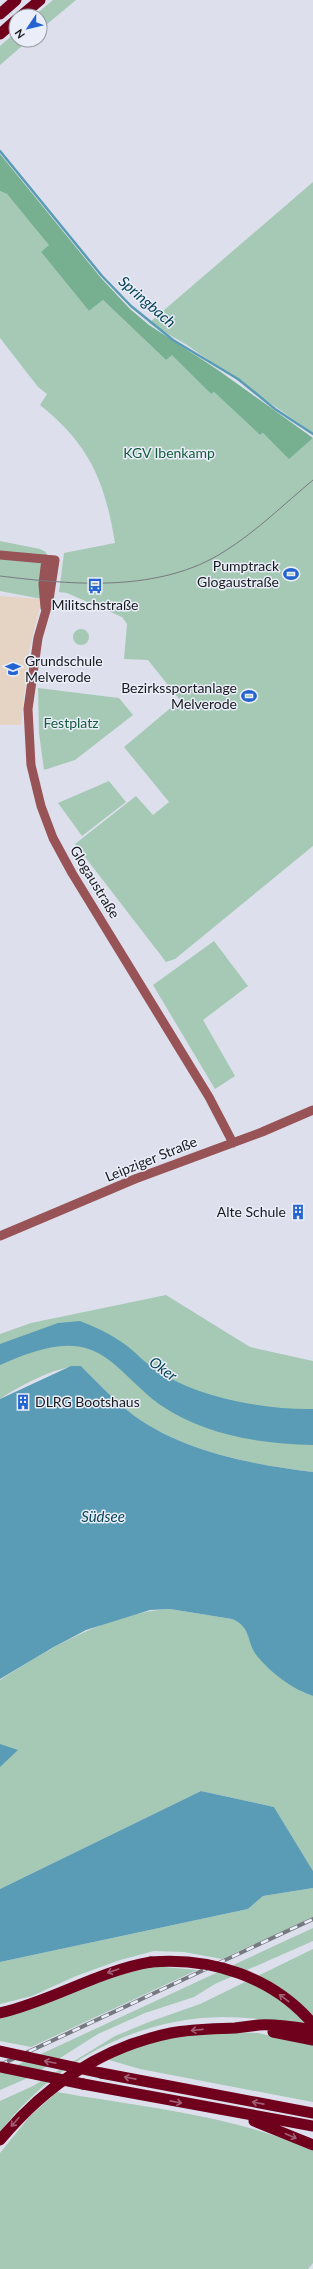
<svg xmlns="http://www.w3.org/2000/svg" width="313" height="2269" font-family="Lato,sans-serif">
<rect width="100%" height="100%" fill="#dde0ec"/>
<path fill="#e5d3c3" d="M0 596 42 599 29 650 21 725H0Z"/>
<path fill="#a5c9b4" d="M53 0H76L40 30V16H34Z
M16 32V40H29L0 65V46Z
M313 182V433L187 345 149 323Z
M0 191 7 194 50 245 41 252 89 311 103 300 166 360 172 354 211 394 214 392 260 435 263 433 289 458 313 438V846L175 959 166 962 75 844 136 796 153 815 169 802 124 747 180 700 148 660 124 659 127 624 122 617 67 593 59 592 64 553 115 543C105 482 90 445 40 405L47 394 38 387 0 338Z
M0 541 40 549 46 552 42 599 0 591Z
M73 637a8 8 0 1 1 16 0a8 8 0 1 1-16 0Z
M38 688 119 698 133 715 75 760 44 770 39 733Z
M109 781 126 802 82 836 58 803Z
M214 941 248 986 203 1020 235 1076 215 1089 153 985Z
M166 1295 250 1347 313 1361V1472C253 1465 175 1450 127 1410 111 1397 96 1381 81 1366 59 1365 19 1386 0 1399V1334L31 1323Z
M170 1609 232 1619C242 1623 248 1629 249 1639L302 1692 313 1696V1871L274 1807 201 1791 0 1889V1680C52 1647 107 1613 170 1609Z
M313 1888V1917L222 1959 184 1952 154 1951 120 1960 76 1976 32 1996 0 2004V1962L248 1909 263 1896Z
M313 1928V1941L215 1984 194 1997 145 2013 98 2034 30 2077 0 2090V2073Z
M313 1949V2027C283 2022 252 2017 222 2017 135 2018 53 2063 0 2132V2101L33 2086 115 2036 149 2022 200 2004Z
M153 1966 197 1970 31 2047 0 2041V2019L55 1999 86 1985Z
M232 2032 258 2033 313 2045V2102L140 2069 109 2060C137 2039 197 2033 232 2032Z
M57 2092C140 2107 236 2115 313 2151V2263L308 2269H0V2153L30 2116Z"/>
<path fill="#76b091" d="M0 154 101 278 130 309 149 325 218 370 313 438 289 459 263 433 260 435 214 392 211 394 172 355 166 360 103 300 89 311 41 252 49 245 7 194 0 191Z"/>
<path fill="#5a9cb5" d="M80 1321C95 1327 109 1333 123 1343 136 1352 146 1365 161 1373 200 1398 267 1410 313 1409V1445C261 1444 203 1435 159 1404 141 1391 126 1373 109 1360 75 1333 35 1350 0 1365V1344L58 1323Z
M71 1366H81C96 1381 111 1397 127 1410 175 1450 253 1465 313 1472V1696C292 1689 271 1673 257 1656 246 1642 252 1627 232 1619L170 1609 150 1610 86 1630 52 1648 0 1679V1399Z
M0 1744 18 1750 0 1767Z
M201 1791 274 1807 313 1871V1888L263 1896 248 1909 0 1962V1889Z"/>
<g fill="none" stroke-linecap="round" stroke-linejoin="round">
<path stroke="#5a9cb5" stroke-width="2.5" d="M0 151 102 276 131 306 173 340 238 379 275 409 313 434"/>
<path stroke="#985356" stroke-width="9" d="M0 555 55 560 49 600 38 638 28 709 31 765 41 806 53 838 72 873 209 1097 233 1143
M45 608 43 584 46 559
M0 1236 135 1179 262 1132 313 1110"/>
<path stroke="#6f011d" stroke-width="11" d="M0 14 16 0
M21 16 40 0
M0 34 16 20
M0 2013C52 2001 98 1971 151 1962
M273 2032 313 2040
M101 2073 313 2113
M83 2084 313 2126
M254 2121 313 2145
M0 2140C45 2086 102 2047 171 2033 192 2029 213 2029 235 2028 243 2027 251 2026 259 2025 276 2024 295 2027 313 2030"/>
<path stroke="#777980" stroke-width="1" d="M0 576C74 585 160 593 225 551 257 531 284 504 313 480"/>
<defs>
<path id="rail" d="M0 2065 313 1919"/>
</defs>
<use href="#rail" stroke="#777980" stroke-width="4"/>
<use href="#rail" stroke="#eaeef9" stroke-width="2.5" stroke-dasharray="8" stroke-linecap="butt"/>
<path stroke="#6f011d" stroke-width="11" d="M151 1962C212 1957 273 1977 313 2024
M0 2051 101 2073
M0 2067 83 2084"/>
</g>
<defs><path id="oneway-shaft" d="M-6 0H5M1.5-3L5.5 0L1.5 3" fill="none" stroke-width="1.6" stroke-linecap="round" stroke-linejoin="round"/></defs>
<g stroke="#a06075">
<use href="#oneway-shaft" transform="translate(113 1971) rotate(161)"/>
<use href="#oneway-shaft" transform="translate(284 1998) rotate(-143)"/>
<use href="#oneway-shaft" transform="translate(197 2030) rotate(174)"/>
<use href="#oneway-shaft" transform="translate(50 2062) rotate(-168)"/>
<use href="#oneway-shaft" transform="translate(130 2078) rotate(-169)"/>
<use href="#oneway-shaft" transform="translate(176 2102) rotate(11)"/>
<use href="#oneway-shaft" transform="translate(258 2103) rotate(-169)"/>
<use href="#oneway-shaft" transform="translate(15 2122) rotate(132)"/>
<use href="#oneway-shaft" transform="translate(291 2136) rotate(23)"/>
</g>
<defs>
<symbol id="stadium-bare" viewBox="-9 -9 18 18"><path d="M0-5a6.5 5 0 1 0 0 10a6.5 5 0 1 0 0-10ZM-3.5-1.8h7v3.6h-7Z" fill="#2464d1" stroke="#eaeef9" stroke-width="2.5" paint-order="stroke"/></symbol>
<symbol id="bus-bare" viewBox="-9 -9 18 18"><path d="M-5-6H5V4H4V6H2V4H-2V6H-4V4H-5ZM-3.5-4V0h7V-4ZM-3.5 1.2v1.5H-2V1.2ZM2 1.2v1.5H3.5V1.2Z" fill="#2464d1" stroke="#eaeef9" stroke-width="2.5" paint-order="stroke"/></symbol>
<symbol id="school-bare" viewBox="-9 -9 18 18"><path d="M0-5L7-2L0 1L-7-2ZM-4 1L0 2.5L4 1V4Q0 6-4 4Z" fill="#2464d1" stroke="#eaeef9" stroke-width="2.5" paint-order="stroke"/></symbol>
<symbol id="building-bare" viewBox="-9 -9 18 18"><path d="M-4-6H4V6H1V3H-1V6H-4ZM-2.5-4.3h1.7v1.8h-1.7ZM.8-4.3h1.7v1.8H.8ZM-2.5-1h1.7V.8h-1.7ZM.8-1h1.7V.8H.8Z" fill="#2464d1" stroke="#eaeef9" stroke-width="2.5" paint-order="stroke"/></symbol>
</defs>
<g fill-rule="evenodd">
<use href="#stadium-bare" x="280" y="563" width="22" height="22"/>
<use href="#bus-bare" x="84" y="575" width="22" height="22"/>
<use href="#school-bare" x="2" y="658" width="22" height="22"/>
<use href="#stadium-bare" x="238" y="685" width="22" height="22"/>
<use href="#building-bare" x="287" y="1201" width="22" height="22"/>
<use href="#building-bare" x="12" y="1391" width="22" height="22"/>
</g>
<g text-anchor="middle" stroke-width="3" stroke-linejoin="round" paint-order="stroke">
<g font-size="14" fill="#145b3c" stroke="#eaeef9">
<text x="169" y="458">KGV Ibenkamp</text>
<text x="71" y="728">Festplatz</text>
</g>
<g font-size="14" fill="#18191d" stroke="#eaeef9" text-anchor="end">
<text x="279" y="571">Pumptrack<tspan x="279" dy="16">Glogaustraße</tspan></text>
<text x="95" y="610" text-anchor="middle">Militschstraße</text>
<text x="25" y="666" text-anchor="start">Grundschule<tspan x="25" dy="16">Melverode</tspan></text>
<text x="237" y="693">Bezirkssportanlage<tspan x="237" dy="16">Melverode</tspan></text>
<text x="286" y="1217">Alte Schule</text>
<text x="35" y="1407" text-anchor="start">DLRG Bootshaus</text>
</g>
<g font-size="14" fill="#18191d" stroke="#eaeef9">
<text transform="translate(95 882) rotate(59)" y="5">Glogaustraße</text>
<text transform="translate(151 1159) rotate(-22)" y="5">Leipziger Straße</text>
</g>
<g font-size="15" font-style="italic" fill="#074456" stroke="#eaeef9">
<text transform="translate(147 302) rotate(41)" y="5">Springbach</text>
<text transform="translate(163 1369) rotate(36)" y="5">Oker</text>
<text x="103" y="1522">Südsee</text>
</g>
</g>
<g transform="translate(28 28) rotate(235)"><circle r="19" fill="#eaeef9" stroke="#9699a1"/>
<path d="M0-3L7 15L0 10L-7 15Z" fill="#2464d1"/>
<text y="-6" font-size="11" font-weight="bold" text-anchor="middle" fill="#18191d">N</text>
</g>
</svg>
